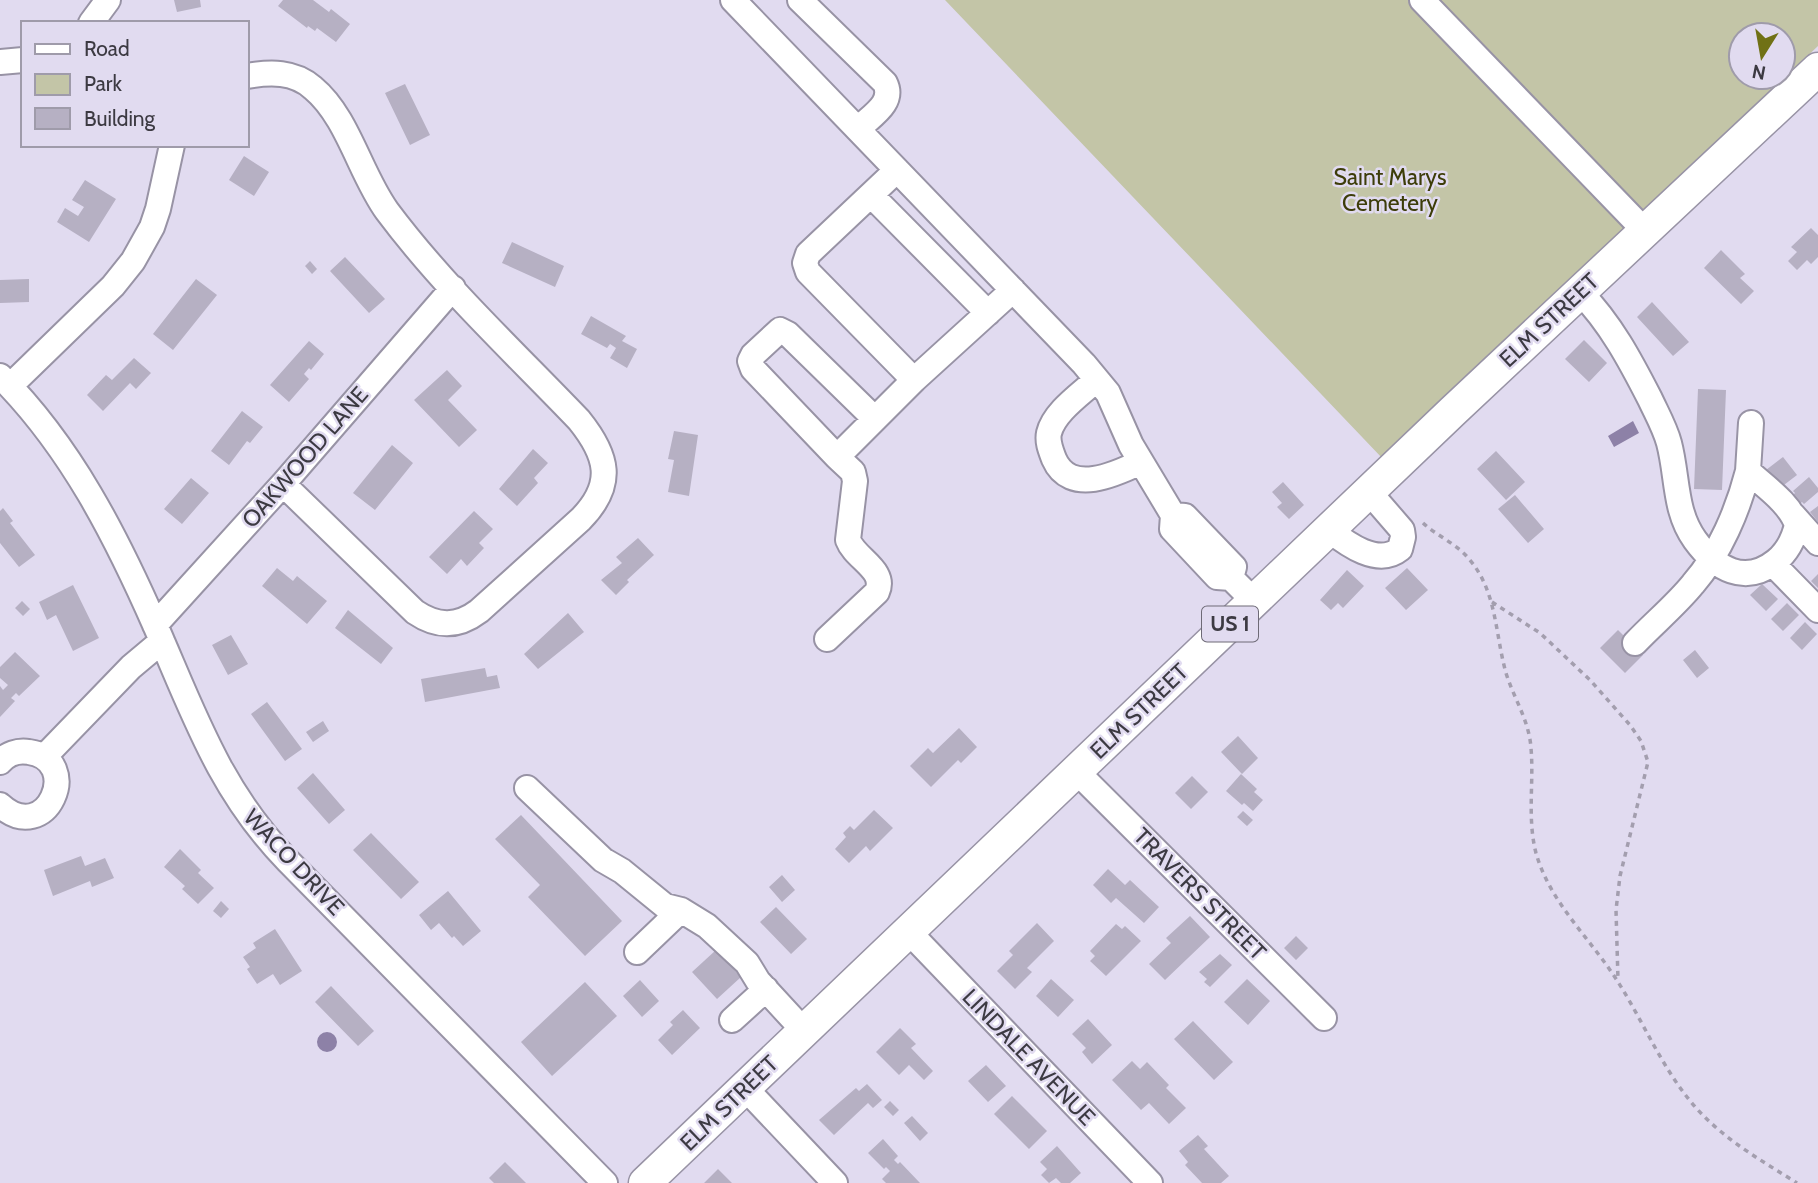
<svg xmlns="http://www.w3.org/2000/svg" width="1818" height="1183" font-family="Cabin,sans-serif">
<rect width="100%" height="100%" fill="#e1dbf0"/>
<path fill="#c3c5a7" fill-rule="evenodd" d="M945 0H1818V46L1383 459ZM1741 35H1783V77H1741Z"/>
<path fill="#8d81a7" d="M1633 421 1639 433 1614 447 1608 436Z
M317 1042a10 10 0 1 1 20 0a10 10 0 1 1-20 0Z"/>
<path fill="#b6b0c3" d="M174 0H200L201 7 177 12Z
M283 0H313L329 12 331 9 350 24 336 42 317 28 315 31 308 26 307 28 278 6Z
M405 84 430 135 410 145 385 93Z
M244 156 269 172 254 196 229 180Z
M85 180 116 199 89 242 57 222 65 208 78 216 84 207 72 200Z
M1811 228 1818 235V257L1811 264 1807 260 1797 270 1788 261 1797 252 1791 247Z
M512 242 564 266 555 287 502 263Z
M1721 250 1745 274 1740 278 1754 291 1741 304 1704 268Z
M345 257 385 299 369 313 330 271Z
M310 261 317 269 312 274 305 266Z
M29 279V302L0 303V280Z
M196 279 217 295 173 350 153 334Z
M1652 302 1689 342 1673 356 1637 317Z
M591 316 626 336 622 341 637 349 627 368 610 358 616 348 610 344 607 348 581 334Z
M1584 340 1607 363 1589 382 1565 359Z
M309 341 324 354 311 370 309 368 304 374 309 379 289 402 270 385Z
M134 358 151 373 136 389 130 383 103 411 87 395 106 375 112 380Z
M447 370 462 386 448 400 477 430 459 447 414 400Z
M1698 389 1726 390 1722 490 1694 489Z
M242 411 263 427 250 443 247 441 229 465 211 451Z
M674 431 698 435 689 496 668 492 674 460 668 459Z
M392 445 413 463 375 510 353 493Z
M533 449 548 463 534 478 538 483 517 506 499 489Z
M1496 451 1525 482 1506 500 1477 469Z
M1783 457 1797 475 1780 488 1766 470Z
M1809 477 1818 488V492L1804 504 1802 502 1798 505 1791 497 1795 493 1793 491Z
M191 478 209 493 182 524 164 509Z
M1283 482 1304 505 1289 519 1277 507 1282 503 1272 492Z
M1515 495 1544 529 1528 543 1498 509Z
M1818 506V522L1810 512Z
M3 508 13 521 10 523 35 555 19 567 0 543V511Z
M474 511 493 529 479 543 484 548 467 566 461 559 447 574 429 557Z
M638 538 654 555 627 580 629 582 616 595 601 580 622 563 616 557Z
M277 568 293 581 297 576 327 601 307 624 262 586Z
M1407 568 1428 590 1406 610 1385 588Z
M1347 570 1364 586 1343 608 1338 603 1331 610 1320 600Z
M1818 574V588L1811 581Z
M1762 584 1778 599 1766 611 1750 595Z
M73 585 99 638 73 651 56 615 47 620 39 602Z
M22 601 30 609 23 616 15 608Z
M1787 603 1799 615 1783 631 1771 619Z
M348 610 393 648 381 664 335 628Z
M568 613 584 632 538 669 524 654Z
M1805 622 1817 634 1802 650 1790 638Z
M1618 630 1643 655 1625 673 1600 648Z
M231 635 248 664 228 675 212 645Z
M1695 650 1709 668 1697 678 1683 660Z
M15 652 40 676 19 696 16 693 11 698 15 701 0 717V686L3 690 8 685 0 678V667Z
M485 668 487 677 497 675 500 688 425 702 421 679Z
M267 702 302 749 285 761 251 714Z
M323 721 329 731 313 742 306 732Z
M959 728 977 747 961 763 958 760 931 787 910 766 928 748 933 753Z
M1238 736 1258 758 1242 774 1221 752Z
M313 773 345 810 329 824 297 788Z
M1241 774 1257 789 1254 792 1263 800 1253 811 1244 803 1242 805 1226 791Z
M1192 776 1208 792 1191 809 1175 793Z
M874 810 893 828 870 851 866 846 849 863 835 849 846 837 843 833 850 826 854 830Z
M1243 811 1253 820 1247 826 1237 817Z
M521 815 622 921 585 956 528 897 540 885 495 839Z
M371 833 419 882 401 899 353 850Z
M180 849 201 870 198 873 214 888 198 904 182 889 185 886 164 867Z
M81 856 85 866 105 858 114 878 92 887 90 881 53 896 44 870Z
M1108 869 1125 885 1130 880 1159 907 1144 923 1116 898 1111 903 1093 885Z
M782 875 795 890 782 902 769 887Z
M448 891 481 931 463 946 454 936 452 938 439 923 431 930 419 915Z
M221 901 229 909 221 918 213 911Z
M776 907 807 939 791 954 760 922Z
M1190 916 1210 937 1165 980 1149 964 1171 943 1166 938Z
M1037 923 1054 941 1027 968 1032 972 1015 989 997 971 1013 955 1009 951Z
M1116 924 1122 929 1125 926 1141 941 1106 976 1090 961 1095 956 1090 951Z
M275 929 302 971 280 985 273 974 257 984 247 969 250 967 243 957 256 948 253 943Z
M1296 936 1308 948 1296 960 1284 948Z
M716 950 741 977 717 999 692 972Z
M1220 954 1232 965 1210 987 1204 982 1207 979 1199 972Z
M1051 979 1074 1000 1058 1017 1036 996Z
M1247 979 1270 1001 1248 1025 1224 1002Z
M640 980 659 1001 642 1017 623 996Z
M585 982 617 1016 552 1076 521 1042Z
M331 986 374 1031 358 1046 315 1002Z
M683 1010 700 1028 672 1055 658 1040 673 1025 670 1022Z
M1088 1019 1112 1045 1092 1064 1082 1052 1086 1048 1072 1034Z
M1193 1021 1233 1062 1214 1080 1174 1039Z
M900 1028 916 1044 911 1048 933 1071 924 1080 909 1065 899 1075 876 1052Z
M1132 1061 1140 1069 1147 1062 1169 1085 1166 1088 1186 1108 1169 1124 1149 1103 1141 1110 1112 1080Z
M986 1065 1006 1086 988 1102 968 1081Z
M867 1084 882 1100 873 1108 868 1103 834 1135 819 1120 856 1088 859 1091Z
M1012 1096 1047 1131 1029 1149 994 1114Z
M890 1101 899 1110 893 1116 884 1107Z
M912 1116 928 1133 920 1141 904 1123Z
M1198 1135 1208 1146 1204 1149 1229 1176 1221 1183H1202L1185 1165 1188 1162 1179 1151Z
M883 1139 898 1156 894 1160 898 1164 900 1162 920 1183H886L882 1179 890 1171 886 1167 884 1169 868 1153Z
M1057 1146 1081 1173 1070 1183H1061L1056 1178 1049 1183 1041 1175 1047 1169 1040 1162Z
M505 1162 526 1183H494L489 1178Z
M718 1169 732 1183H704Z"/>
<g fill="none" stroke-linecap="round" stroke-linejoin="round">
<defs>
<path id="minor" d="M733 0 1084 364 1108 393 1131 445 1173 515 1172 529 1217 577 1231 578 1254 601
M800 0 885 83C895 103 871 116 858 129
M1422 0 1645 231
M91 23 108 0
M0 62 23 60
M247 76C270 72 294 71 313 88 348 117 360 174 387 211 443 286 514 352 579 420 608 456 615 484 581 519L479 611C458 627 437 627 415 612L283 484
M897 170 808 254 805 263 808 272 914 380 1013 290
M871 195 988 313
M1580 292C1611 324 1630 360 1650 399 1657 414 1665 428 1669 443 1678 477 1674 511 1695 540 1716 569 1745 586 1776 561 1787 552 1794 538 1797 525 1790 503 1764 486 1748 471L1751 423
M0 376C71 447 116 536 156 627 194 714 220 791 288 861L605 1183
M1096 380C1081 394 1054 412 1049 433 1047 442 1051 451 1054 459 1070 496 1116 474 1141 462
M10 386 113 286 133 261 152 227 158 209 172 145
M875 419 788 334 780 330 753 355 750 361 753 369 837 457 914 380
M1173 515 1185 516 1234 567 1231 578
M1793 515 1818 543
M1329 530C1347 544 1378 567 1400 549L1403 537 1402 530 1370 493
M1773 564 1818 610
M155 625 283 484 453 288
M827 639 877 592C887 570 855 559 848 540L855 481 853 472 837 457
M1635 643C1654 623 1676 605 1693 584 1720 553 1738 510 1748 471
M44 757 131 667 162 641
M0 762C7 754 18 750 29 752 84 760 47 848 0 805
M1076 771 1324 1018
M527 788 603 860 622 871 665 906 681 910 707 926 747 963 758 981 804 1031
M908 931 1150 1183
M637 952 681 910
M732 1020 766 989
M745 1088 835 1183"/>
<path id="major" d="M645 1183 1453 411 1818 69"/>
</defs>
<use href="#minor" stroke="#9893a5" stroke-width="28"/>
<use href="#major" stroke="#9893a5" stroke-width="35"/>
<path stroke="#a39eae" stroke-width="3.5" stroke-dasharray="5 5" stroke-linecap="butt" d="M1423 523C1437 536 1457 544 1469 559 1497 591 1495 634 1506 673 1514 699 1529 720 1531 748 1534 783 1527 818 1536 853 1550 903 1591 939 1618 982 1648 1029 1668 1084 1711 1123 1737 1147 1767 1164 1797 1183
M1492 602 1540 633 1590 680 1630 725 1641 741 1648 762 1620 876 1616 910 1618 980"/>
<use href="#minor" stroke="#fff" stroke-width="24"/>
<use href="#major" stroke="#fff" stroke-width="32"/>
</g>
<g text-anchor="middle" stroke-width="5" stroke-linejoin="round" paint-order="stroke">
<rect fill="#e1dbf0" stroke="#6e6a76" stroke-width="2" x="1202" y="606.5" width="56" height="35" rx="5"/>
<g font-size="21" font-weight="bold" fill="#3c3a42">
<text x="1230" y="631">US 1</text>
</g>
<g font-size="23" fill="#3d3d09" stroke="#e1dbf0">
<text x="1390" y="185">Saint Marys<tspan x="1390" dy="26">Cemetery</tspan></text>
</g>
<g font-size="23" fill="#3c3a42" stroke="#e1dbf0">
<text transform="translate(1549 320) rotate(-43)" y="8">ELM STREET</text>
<text transform="translate(305 457) rotate(-49)" y="8">OAKWOOD LANE</text>
<text transform="translate(1139 711) rotate(-44)" y="8">ELM STREET</text>
<text transform="translate(294 862) rotate(47)" y="8">WACO DRIVE</text>
<text transform="translate(1200 894) rotate(45)" y="8">TRAVERS STREET</text>
<text transform="translate(1029 1057) rotate(46)" y="8">LINDALE AVENUE</text>
<text transform="translate(729 1103) rotate(-44)" y="8">ELM STREET</text>
</g>
</g>
<rect x="21" y="21" width="228" height="126" fill="#e1dbf0" stroke="#9f9baa" stroke-width="2"/>
<rect x="35" y="44" width="35" height="10" fill="#ffffff" stroke="#9f9baa" stroke-width="2"/>
<text x="84" y="56" font-size="21" fill="#3c3a42">Road</text>
<rect x="35" y="74" width="35" height="21" fill="#c3c5a7" stroke="#9f9baa" stroke-width="2"/>
<text x="84" y="91" font-size="21" fill="#3c3a42">Park</text>
<rect x="35" y="108" width="35" height="21" fill="#b6b0c3" stroke="#9f9baa" stroke-width="2"/>
<text x="84" y="126" font-size="21" fill="#3c3a42">Building</text>
<g transform="translate(1762 56) rotate(191)"><circle r="33" fill="#e1dbf0" stroke="#9f9baa" stroke-width="2"/>
<path d="M0-5L12 26L0 18L-12 26Z" fill="#707115"/>
<text y="-10" font-size="19" font-weight="bold" text-anchor="middle" fill="#3c3a42">N</text>
</g>
</svg>
